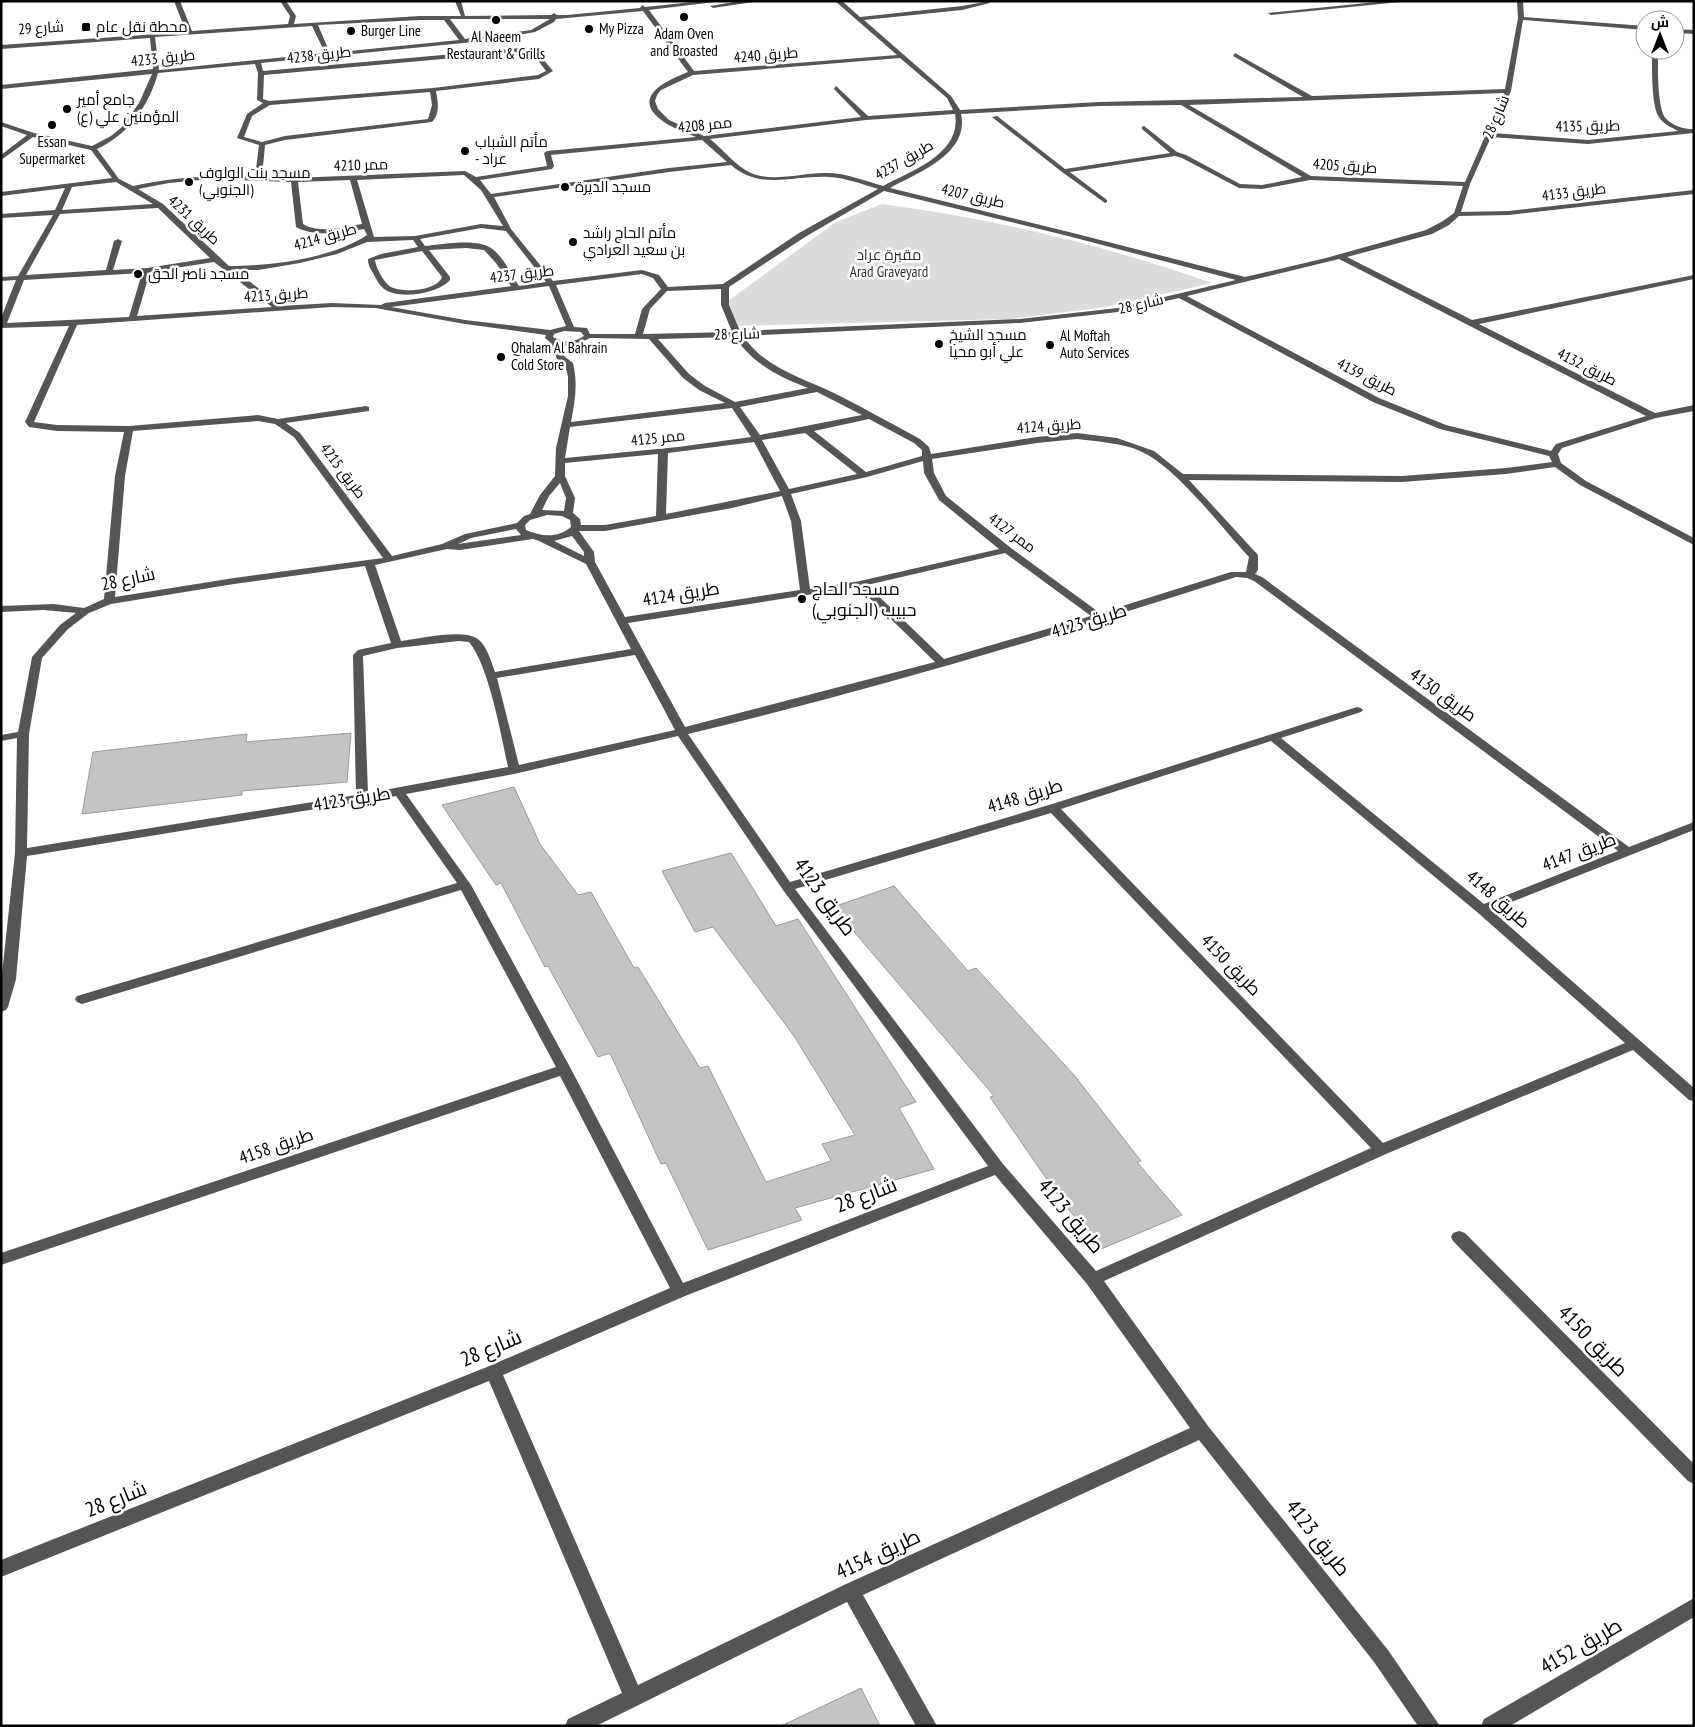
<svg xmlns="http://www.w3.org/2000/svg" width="1695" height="1727" font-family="'PT Sans Narrow',Cairo,sans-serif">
<rect width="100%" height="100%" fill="#fff"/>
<path fill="#dcdcdc" d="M882 204C996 219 1104 245 1212 283L1106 307 1011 319 736 326 728 301 836 222Z"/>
<path fill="#c4c4c4" stroke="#999" d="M351 733 347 782 242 791V795L82 814 93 752 247 734 246 742Z
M514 787 540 844 578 895 591 892 634 968 638 967 700 1068 708 1066 766 1182 831 1161 822 1144 855 1135 794 1036 713 927 695 932 662 871 731 853 776 926 798 919 916 1102 899 1108 934 1169 795 1208 802 1220 708 1250 666 1163 661 1164 610 1053 598 1057 548 966 545 967 501 883 496 885 442 805Z
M894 886 968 971 976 968 1074 1075 1141 1161 1137 1162 1182 1215 1101 1249 1064 1204 990 1097 994 1096 833 907Z
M861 1688 880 1726H781Z"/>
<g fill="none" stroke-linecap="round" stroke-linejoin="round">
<path fill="#555" fill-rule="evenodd" d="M174 1H180L192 31 288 24 290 16 280 1H286L296 16 294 24 420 16H461L455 1H461L465 16 551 15 554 13 557 15H567L640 8 642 5 645 7 702 1H723L649 10 694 71 897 55 835 1H842L860 17 962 6 990 1V3L962 10 864 20 951 96 960 110 1099 102 1303 97 1233 56 1235 53 1312 96 1505 89 1518 18 1517 1H1523L1524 17 1645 26V30L1523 20 1511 91 1493 133 1588 140 1678 131C1671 127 1663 124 1659 117 1651 106 1652 65 1652 50H1658C1658 69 1657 96 1663 114 1667 124 1684 130 1694 129V133L1588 144 1491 137 1470 184 1461 212 1509 211 1694 190V194L1509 215 1459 216 1449 225 1432 234 1347 257 1472 320 1694 275V279L1479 324 1655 413 1694 405V411L1656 418 1562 448 1558 454 1561 463 1586 481 1694 538V545L1580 485 1555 467 1506 474 1402 482 1189 480 1258 555V570L1255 574 1262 577 1629 847 1694 822V830L1491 910 1694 1088V1101L1689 1100 1633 1050 1386 1154 1104 1281 1208 1426 1388 1650 1440 1726H1418L1374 1662 1199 1440 863 1595 937 1726H916L847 1602 596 1726H565L568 1719 622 1693 489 1381 1 1577V1560L487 1367 670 1288 560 1076 1 1265V1253L556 1067 461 890 82 1004 77 1002 75 999 77 996 457 883 396 796 27 856 16 979 8 1007 6 1010 1 1012V983L15 853 17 738 1 741V735L18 732 32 657 60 625 76 613 43 610 1 612V606L54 604 84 608 104 599 115 476 124 432 57 431 29 427 25 422 69 326 1 328V318L16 280 1 281V277L18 276 53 215 1 218V214L55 210 65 188 1 196V192L112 178 91 150 33 137 1 160V155L27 135 1 126V122L34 133 92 146 111 136 122 127 139 103 152 74 1 89V85L153 69 150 38 1 49V45L186 32ZM643 11 688 72C665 81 629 98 664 122 674 129 685 132 696 137L547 151 544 153 547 166 476 177 465 171 294 178 262 177 265 145 285 140 432 122C440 114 438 102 436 91L539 79 553 71 537 52 521 48 263 71 261 63 484 41 535 32 554 22 556 19ZM450 19H550L531 30 465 39ZM420 20H444L459 40 330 53 318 25ZM312 26 325 53 159 70 155 37ZM521 52 533 54 546 71 538 75 433 88 269 101 263 99 264 75ZM900 58 947 98 953 110 868 116 836 86 834 89 861 117 704 136 669 120 658 109 655 101 657 95 661 90 693 75ZM255 64 258 73 257 100 263 103 247 114 237 138 259 145 255 177C211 175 176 177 133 186L119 179 97 149C128 135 149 106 158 73ZM430 92 432 105 428 119 285 136 262 142 244 137 252 116 270 105ZM1504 93 1465 182 1311 176 1189 105ZM1181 105 1302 177 1262 185 1240 184 1186 155 1177 152 1144 126 1142 127V129L1170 153 1065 169 997 116 992 117 1062 172 1105 203 1107 202V200L1070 172 1175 156 1182 158 1239 188 1262 189 1310 180 1463 186 1454 213 1443 221 1426 230 1326 258 1245 277 1073 233 890 188C917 173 970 154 961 114L1099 106ZM955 114C962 154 911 171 883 186 865 181 846 173 827 173 803 172 774 183 751 173 735 166 724 150 710 139L866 120ZM702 140 727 162 669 168 491 194 480 180 552 169 554 166 551 155ZM731 165C760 191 794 175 829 177 846 178 862 184 878 189L799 233 723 284 668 287 659 275 642 270 553 281 511 229 494 197 669 172ZM464 175 481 190 503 226 481 224 415 236 374 237 357 180ZM210 179 291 182 296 227C316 238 342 232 364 229L367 235C331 259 270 266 229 266L163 204 138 189 169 183ZM350 180 362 224C344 227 319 234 303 224L298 182ZM116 182 153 204 62 210 72 187ZM884 191 1068 236 1236 280 1118 308 1020 319 740 331 729 305V287L805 237ZM158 208 210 258 147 268 113 270 122 241 118 239 114 241 106 270 26 275 60 214ZM481 228 506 231 546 282 519 286C511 274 503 256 491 248 478 238 441 244 425 246L420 239ZM413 240 418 247 381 254 368 259C368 265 370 268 373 273 376 279 379 285 384 289 399 300 438 294 450 280V277L429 250 466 248 484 250 496 263 511 286 385 303 381 305 332 303 281 306 235 270H258L300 263 337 254 367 242ZM422 251 442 277C437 291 403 293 391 287 384 283 376 268 375 260ZM1339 259 1646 416 1556 444 1551 451 1446 425 1379 398 1187 296ZM214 262 272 307 137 316 150 272ZM142 273 129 317 7 323 24 280ZM642 274 653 278 661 289 642 309 635 334H590L587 328 574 327 556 285ZM549 286 566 326 550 330 465 320 391 307ZM721 289V305L732 332 643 334 650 309 667 291ZM1179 298 1373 402 1440 429 1549 456 1552 462 1506 468 1402 476 1183 474 1154 451 1117 438 1077 433 1037 437 931 454 929 447 920 439C892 424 864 408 836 394 801 377 766 369 743 336L1020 323 1118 312ZM332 307 375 308 465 324 546 335 545 338 551 343 557 359 565 364 568 377V396L556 448 555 476 540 495 530 514 524 516 517 523 465 534 442 544 392 556 300 433 286 423 369 411V407L366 406 278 419 258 415 129 426 57 425 34 422 77 325ZM564 331 581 332 584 336C574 343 564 343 553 337L554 334ZM735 337C753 364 779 377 808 388L735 402 705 386 689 374 658 339ZM590 338 649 339 683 378 699 390 725 403 571 422C575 401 578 384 573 363L564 356 560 346H574ZM817 392 862 415 760 435 740 407ZM732 408 751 437 678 447 565 458 570 427ZM869 419 914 443 922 450V456L866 472 814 431ZM258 421 275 424 294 437 383 558 234 578 115 597 125 476 133 431ZM805 433 857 474 789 489 762 440ZM1077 439C1100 442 1128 443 1148 455 1183 476 1221 527 1249 557L1246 572H1231L1100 613 1011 548 946 496 934 473 932 459 1037 443ZM754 442 780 491 666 514 668 453ZM658 454 656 516 605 525H581L580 519 573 513 575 498 565 476V463ZM923 461 924 473 939 500 999 549 860 581 810 589 801 521 791 494 867 477ZM560 483 566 498 564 511 542 510 549 496ZM782 496 791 521 800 590 625 617 595 562 594 552 579 531H605L732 508ZM547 515 562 516 570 520 571 527C558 538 542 537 526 530L525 525 530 520ZM516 529 521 535 458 544 471 538ZM572 536 584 552V556L554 541ZM533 539 539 541 586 564 631 649 495 672C491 661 486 643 476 638 460 629 419 639 401 641L375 565 447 549 460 550ZM1005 553 1091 616 944 659 867 585ZM365 566 391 643 358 650 353 655 356 795 27 848 29 734 42 658 68 629 89 613 111 604 234 584ZM1236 577 1247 578 1254 581 1618 851 1484 904 1281 738 1361 712 1363 710 1361 708 1357 707 1049 805 790 882 688 734C874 690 1055 635 1236 577ZM858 587 935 662 685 727 628 623ZM459 641 469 642C489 666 501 735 508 767L368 793 363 656 397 648ZM635 655 675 730 519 765 497 678ZM678 736 783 890 988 1166 683 1283 571 1069 471 885 406 794 514 774ZM1271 741 1477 912 1625 1043 1383 1143 1061 809ZM1051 813 1371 1148 1096 1271 1003 1164 795 889ZM995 1175 1087 1284 1190 1428 844 1585 638 1685 503 1375 685 1296Z
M740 1H760L713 8 710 6Z
M1386 1H1410L1271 15 1268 13Z
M1675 29 1694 30V34L1675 33Z
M1459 1231 1465 1233 1694 1464V1484L1688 1481 1453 1241 1451 1237 1453 1233Z
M1694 1598V1617L1510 1726H1481L1484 1719Z"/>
</g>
<g fill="#000" stroke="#fff" stroke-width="2">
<circle cx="684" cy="17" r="5"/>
<circle cx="496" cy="20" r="5"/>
<rect x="81" y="22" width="10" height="10" rx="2.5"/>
<circle cx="589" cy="29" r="5"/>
<circle cx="351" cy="31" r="5"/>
<circle cx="67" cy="109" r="5"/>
<circle cx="52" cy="125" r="5"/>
<circle cx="465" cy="151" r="5"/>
<circle cx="189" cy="182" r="5"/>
<circle cx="565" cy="187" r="5"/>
<circle cx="573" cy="242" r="5"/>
<circle cx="138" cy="274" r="5"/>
<circle cx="939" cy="344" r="5"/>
<circle cx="1050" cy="345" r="5"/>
<circle cx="501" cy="357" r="5"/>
<circle cx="802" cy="599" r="5"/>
</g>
<g text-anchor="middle" stroke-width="5" stroke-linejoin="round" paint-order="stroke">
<g font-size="15" fill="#000" stroke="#fff" text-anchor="start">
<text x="96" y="32">محطة نقل عام</text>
<text x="599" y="34">My Pizza</text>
<text x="361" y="36">Burger Line</text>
<text x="684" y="39" text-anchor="middle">Adam Oven<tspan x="684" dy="17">and Broasted</tspan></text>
<text x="496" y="42" text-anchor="middle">Al Naeem<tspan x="496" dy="17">Restaurant &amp; Grills</tspan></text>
<text x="77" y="105">جامع أمير<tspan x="77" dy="17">المؤمنين علي (ع)</tspan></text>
<text x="52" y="147" text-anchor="middle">Essan<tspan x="52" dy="17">Supermarket</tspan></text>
<text x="475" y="147">مأتم الشباب<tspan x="475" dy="17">- عراد</tspan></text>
<text x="199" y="178">مسجد بنت الولوف<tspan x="199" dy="17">(الجنوبي)</tspan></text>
<text x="575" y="192">مسجد الديرة</text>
<text x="583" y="238">مأتم الحاج راشد<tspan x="583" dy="17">بن سعيد العرادي</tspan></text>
<text x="148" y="279">مسجد ناصر الحق</text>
<text x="949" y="340">مسجد الشيخ<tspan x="949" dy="17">علي أبو محيا</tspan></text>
<text x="1060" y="341">Al Moftah<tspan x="1060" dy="17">Auto Services</tspan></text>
<text x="511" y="353">Qhalam Al Bahrain<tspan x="511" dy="17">Cold Store</tspan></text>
</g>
<g font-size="15" fill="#000" stroke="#fff">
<text transform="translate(41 28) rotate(-4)" y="5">شارع 29</text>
<text transform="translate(319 55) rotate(-6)" y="5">طريق 4238</text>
<text transform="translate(766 55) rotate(-5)" y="5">طريق 4240</text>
<text transform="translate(163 58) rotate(-6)" y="5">طريق 4233</text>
<text transform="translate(1496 117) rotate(-67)" y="5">شارع 28</text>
<text transform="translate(705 125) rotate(-6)" y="5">ممر 4208</text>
<text transform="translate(1588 126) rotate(-1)" y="5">طريق 4135</text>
<text transform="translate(904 160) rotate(-30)" y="5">طريق 4237</text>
<text transform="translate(361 165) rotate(-2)" y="5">ممر 4210</text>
<text transform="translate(1345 166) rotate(4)" y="5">طريق 4205</text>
<text transform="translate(1574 192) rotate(-7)" y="5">طريق 4133</text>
<text transform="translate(973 196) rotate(13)" y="5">طريق 4207</text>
<text transform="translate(194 220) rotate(43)" y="5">طريق 4231</text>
<text transform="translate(325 237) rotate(-16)" y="5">طريق 4214</text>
<text transform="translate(522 274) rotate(-7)" y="5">طريق 4237</text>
<text transform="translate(276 295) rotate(-4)" y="5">طريق 4213</text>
<text transform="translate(1141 304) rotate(-13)" y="5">شارع 28</text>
<text transform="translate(737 334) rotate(-2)" y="5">شارع 28</text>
<text transform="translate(1587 367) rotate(27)" y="5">طريق 4132</text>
<text transform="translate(1367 377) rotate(27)" y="5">طريق 4139</text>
<text transform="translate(1049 426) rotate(-4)" y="5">طريق 4124</text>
<text transform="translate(658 438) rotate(-6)" y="5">ممر 4125</text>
<text transform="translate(343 471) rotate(53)" y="5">طريق 4215</text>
<text transform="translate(1012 533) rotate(37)" y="5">ممر 4127</text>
</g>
<g font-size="15" fill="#333" stroke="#fff">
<text x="889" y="260">مقبرة عراد<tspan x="889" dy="17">Arad Graveyard</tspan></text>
</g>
<g font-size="18" fill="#000" stroke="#fff">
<text transform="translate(128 579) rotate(-12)" y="6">شارع 28</text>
<text transform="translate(681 594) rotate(-9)" y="6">طريق 4124</text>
<text transform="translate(1089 621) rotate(-17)" y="6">طريق 4123</text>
<text transform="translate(1443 695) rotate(36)" y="6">طريق 4130</text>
<text transform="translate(1025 796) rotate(-17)" y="6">طريق 4148</text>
<text transform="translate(352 799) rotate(-9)" y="6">طريق 4123</text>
<text transform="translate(1579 852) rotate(-21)" y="6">طريق 4147</text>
<text transform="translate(1498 899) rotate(41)" y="6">طريق 4148</text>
<text transform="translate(1231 965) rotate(46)" y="6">طريق 4150</text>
<text transform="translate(276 1146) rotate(-19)" y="6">طريق 4158</text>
</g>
<g font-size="18" fill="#000" stroke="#fff" text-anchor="start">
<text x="812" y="595">مسجد الحاج<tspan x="812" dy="21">حبيب (الجنوبي)</tspan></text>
</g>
<g font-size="21" fill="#000" stroke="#fff">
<text transform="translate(825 897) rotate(54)" y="7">طريق 4123</text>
<text transform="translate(866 1195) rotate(-21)" y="7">شارع 28</text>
<text transform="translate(1071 1216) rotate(50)" y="7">طريق 4123</text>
<text transform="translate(1593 1341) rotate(46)" y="7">طريق 4150</text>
<text transform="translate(491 1348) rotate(-23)" y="7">شارع 28</text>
<text transform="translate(116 1499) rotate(-22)" y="7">شارع 28</text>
<text transform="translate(1318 1538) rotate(52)" y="7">طريق 4123</text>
<text transform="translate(878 1554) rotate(-25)" y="7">طريق 4154</text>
<text transform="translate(1581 1646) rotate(-30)" y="7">طريق 4152</text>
</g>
</g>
<rect width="1695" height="1727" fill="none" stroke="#000000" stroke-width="5"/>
<g transform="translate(1660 35)"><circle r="24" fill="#ffffff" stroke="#999999"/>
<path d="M0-4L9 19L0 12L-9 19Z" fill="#000000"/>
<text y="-8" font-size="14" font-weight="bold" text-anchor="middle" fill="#000000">ش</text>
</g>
</svg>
